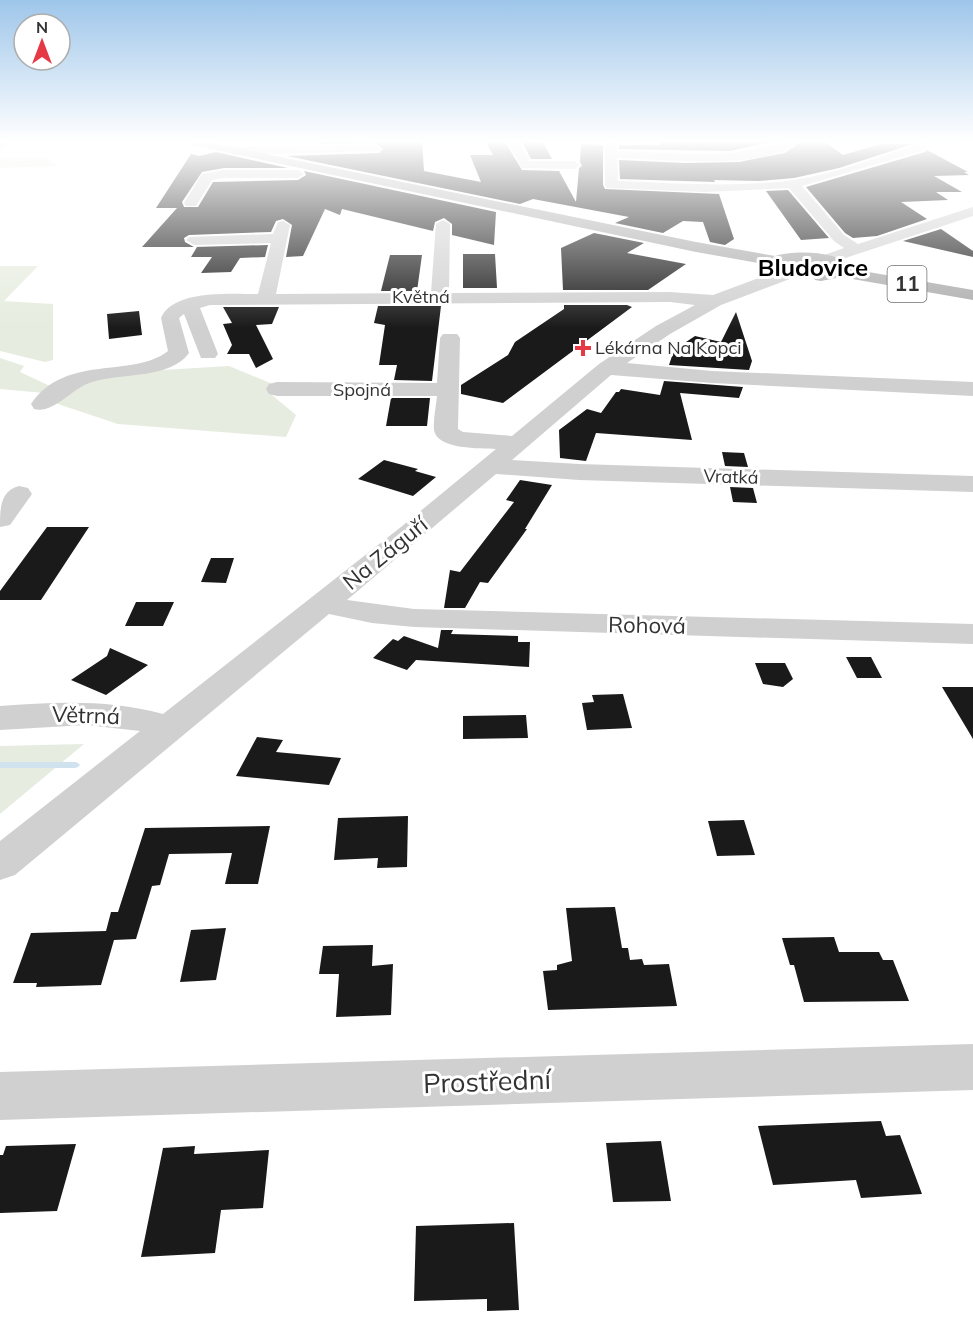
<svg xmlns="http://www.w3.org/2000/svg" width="973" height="1326" font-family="Mulish,sans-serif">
<rect width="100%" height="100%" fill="#fff"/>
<path fill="#e6ecdf" d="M0 158H48L57 166 0 168Z
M0 266H38L4 301 53 304V360L45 362 0 351Z
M0 358 24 366 20 372 52 387 44 393 0 389Z
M229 366 275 385 272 395 296 415 286 437 118 424 49 401 80 375Z
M84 744 0 814V746Z"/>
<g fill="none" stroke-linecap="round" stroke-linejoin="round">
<path fill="#cfe2ee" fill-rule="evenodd" d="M0 762H75L78 763 80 765 78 767 75 768H0Z"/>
</g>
<path fill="#1a1a1a" d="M320 142H422L424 171 481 182 470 155H493L486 142H505L522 170 559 171 576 202 579 168 582 166 580 162 581 144 603 145V185L605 189 719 194 734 239 725 245 710 242 703 222 683 221 663 233 615 223 629 217 533 199 520 204 287 156 379 153 383 149 375 143 318 144Z
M522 142H543L552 159H531Z
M659 142H772L730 151 619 149V145H661Z
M801 142H825L843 155 881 144H913L839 168 794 178 759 181 714 180 715 182 620 179 619 160 685 163 739 162 785 153Z
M927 150 968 172H964L969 175 934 176 962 192H936L948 200 901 202 927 219 877 236 853 238 845 233 806 187 925 152Z
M216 152 288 168H224L202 172 182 202 184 207H198L213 182 298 180 306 175 304 171 496 212 494 245 452 235V224L444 218 435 222 433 231 342 209 340 215 325 209 303 256 286 257 292 225 283 219 276 221 271 232 189 235 184 238 185 242 194 247 268 245 265 257 240 258 231 272 201 273 212 257H191L197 247H142L177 208H156L191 154 199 156Z
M788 190 829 238 801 240 766 191Z
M941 229 973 251V257L903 241Z
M594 233 644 243 627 253 686 264 648 290H563L561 248Z
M463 254H495L497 288H463Z
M390 255H422L417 291H381Z
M564 305H627L632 307 503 403 461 394V385L508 355 515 342 564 309Z
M378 306H441L432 381 394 380 397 365H379L385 325 374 323Z
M223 307H279L272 324 256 325 273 359 256 368 249 354H227L232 345 223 324 232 323Z
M139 311 142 335 109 339 107 314Z
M736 312 752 361 749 370 669 365 674 350 695 336 721 342Z
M664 381 743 387 739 398 680 393 692 440 596 433 586 461 560 458 559 430 587 409 601 413 616 392H619L621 389 660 395Z
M391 398H430L427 426H386Z
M722 452 744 453 748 467 725 466Z
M384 460 418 469 415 471 436 477 413 496 358 479Z
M520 480 552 485 525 529H527L488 583 480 582 465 608H444L450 570 460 572 514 502 506 500Z
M730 487 753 488 757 503 733 502Z
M47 527H89L41 600H0V591Z
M211 558H234L226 583 201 582Z
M136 602H174L163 626H125Z
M441 630H453L451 634 518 636V642H530L529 667 416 660 407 670 373 658 393 639 398 641 404 636 438 648Z
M110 648 148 665 106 695 71 680 107 656Z
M846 657H871L882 678H857Z
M755 663H785L793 679 783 687 763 684Z
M942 687H973V739Z
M623 694 632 728 587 730 582 703 594 702 592 695Z
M526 715 528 738 463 739V716Z
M257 737 283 740 276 752 341 758 329 785 236 776Z
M408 816 407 867 377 868 378 858 334 860 338 818Z
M744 820 755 855 717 856 708 821Z
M270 826 258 884H225L232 853 169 854 160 885 152 886 136 939 114 940 101 985 36 987 37 983H13L31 933 106 931 111 912H118L145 828Z
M615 907 622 948H628L630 960 642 959 644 965 669 964 677 1006 548 1010 543 971 557 970V965L572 961 566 908Z
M226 928 216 980 180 982 191 930Z
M834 937 839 952H879L883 960H893L909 1001 804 1002 794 965H790L782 938Z
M373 945 372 966 393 964 391 1015 336 1017 339 974H319L323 946Z
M881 1121 886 1136 900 1135 922 1194 861 1198 856 1180 773 1185 758 1126Z
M661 1141 671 1201 613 1202 606 1143Z
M76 1144 57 1211 0 1213V1155H3L6 1146Z
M195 1146 194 1154 269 1150 263 1208 221 1210 215 1253 141 1257 163 1148Z
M514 1223 519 1310 487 1311V1299L414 1301 416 1226Z"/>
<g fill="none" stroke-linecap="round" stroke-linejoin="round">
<path fill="#d0d0d0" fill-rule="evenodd" d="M0 142H14L0 149Z
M507 142H519L530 161H574L580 165 574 169 522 168Z
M605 142H617V151C655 152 692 155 730 153 753 151 776 141 799 142 769 171 658 159 617 158L618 181C676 183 737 188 794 180 835 174 875 158 915 146V142H927L924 150 802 186 844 235 858 244 973 207V216L827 264 821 262 819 259 821 256 844 248 834 241 789 188 705 192 607 188 605 185Z
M375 145 381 149 379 151 234 155 228 151 234 147Z
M224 170H298L304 174 298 178H224L212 180 196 206H186L184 203 202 174Z
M443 220 450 224 449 293 670 292 713 295 783 269H795L797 273 795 277 721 305 670 334 627 363 712 371 973 382V396L712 383 611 375 512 460 579 464 973 476V492L579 480 496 474 347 600 414 609 973 624V644L414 627 372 623 329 614 15 875 0 880V841L140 731 86 725 0 730V706C55 702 109 699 163 714L401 527 496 449C481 448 437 450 434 430 433 420 436 407 437 396H277L269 394 266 389 269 384 277 382 437 383 440 338 443 334H457L460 338 458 429 463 432 512 436 599 364 656 326 695 305 670 302 210 305 200 308 218 354 215 358H201L184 314 179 318 189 353C171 379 120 373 92 382 71 388 55 414 34 409L31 404C66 353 132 379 168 351L161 318C173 289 232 294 258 294L271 243 194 245 186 240 189 237 273 234 278 222 283 221 290 225 276 294 431 293 436 224Z
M19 486 28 488 32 494 10 525 0 527C0 509 0 491 19 486Z
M973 1044V1090L0 1120V1072Z"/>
<path fill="#ababab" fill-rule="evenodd" d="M186 142H208L696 242 775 256C793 250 842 250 851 269L973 290V300L841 277 821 281 815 280 812 276 815 272 834 268 832 267C812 262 796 261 776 266L696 252 192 145Z"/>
</g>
<linearGradient id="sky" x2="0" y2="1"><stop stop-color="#9ec6ea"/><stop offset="0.43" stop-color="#fff"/><stop offset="1" stop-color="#fff" stop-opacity="0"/></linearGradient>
<rect width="973" height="328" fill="url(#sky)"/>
<path fill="#e63946" stroke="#fff" stroke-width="2" d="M580 339h6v6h6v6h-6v6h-6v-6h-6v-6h6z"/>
<g text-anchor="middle" stroke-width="6" stroke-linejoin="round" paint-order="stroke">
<g font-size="18" fill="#333" stroke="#fff">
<text x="421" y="303">Květná</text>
<text x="362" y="396">Spojná</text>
<text transform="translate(731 477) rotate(2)" y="6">Vratká</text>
</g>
<g font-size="18" fill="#333" stroke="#fff" text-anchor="start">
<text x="595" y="354">Lékárna Na Kopci</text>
</g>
<rect fill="#fff" stroke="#707070" stroke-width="1.5" x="887.5" y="266" width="39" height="36" rx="4.5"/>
<g font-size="21" font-weight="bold" fill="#333">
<text x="907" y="291">11</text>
</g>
<g font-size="22" fill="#333" stroke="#fff">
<text transform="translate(385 553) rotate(-39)" y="8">Na Záguří</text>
<text transform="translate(647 625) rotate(1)" y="8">Rohová</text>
<text transform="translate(86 715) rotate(2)" y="8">Větrná</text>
</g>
<g font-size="24" font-weight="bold" fill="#000" stroke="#fff">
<text x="813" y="276">Bludovice</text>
</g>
<g font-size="27" fill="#333" stroke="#fff">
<text transform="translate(487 1082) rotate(-2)" y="9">Prostřední</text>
</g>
</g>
<g transform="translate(42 42)"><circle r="28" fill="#ffffff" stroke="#adadad" stroke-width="1.5"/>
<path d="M0-4.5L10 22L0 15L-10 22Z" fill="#e63946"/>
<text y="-9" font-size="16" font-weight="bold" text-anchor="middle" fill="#333333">N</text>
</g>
</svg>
